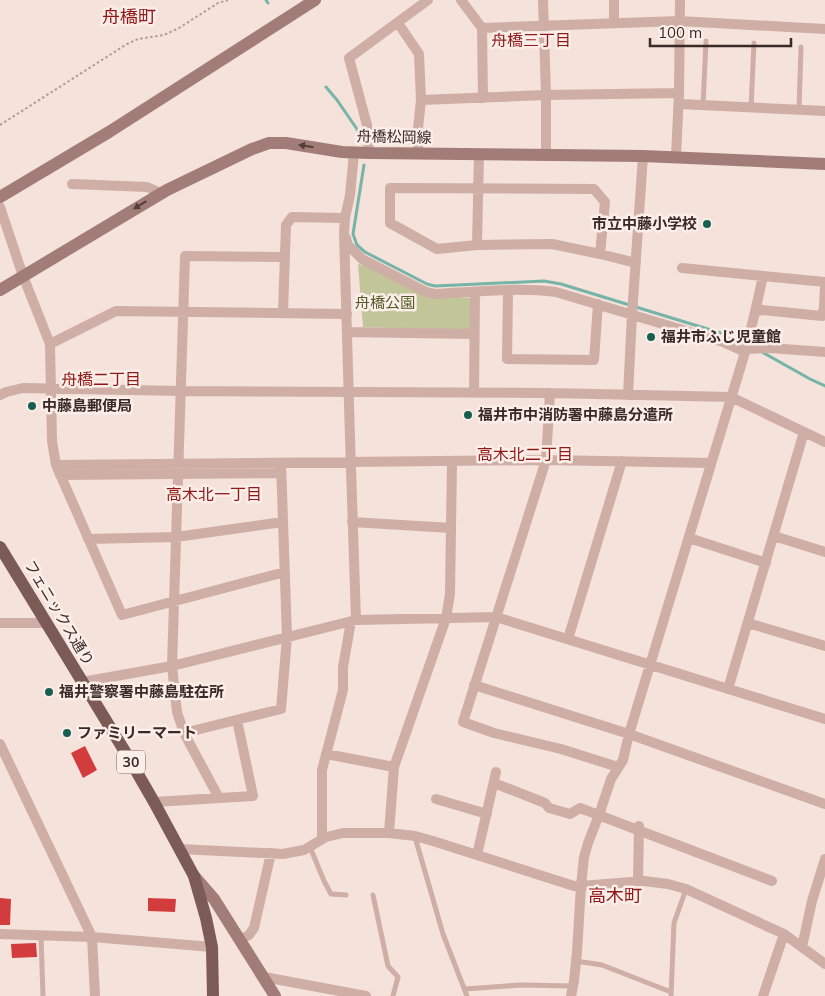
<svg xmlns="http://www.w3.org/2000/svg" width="825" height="996" font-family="Mulish,'Noto Sans JP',sans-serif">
<rect width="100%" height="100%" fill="#f4e2db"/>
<path fill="#c1c599" d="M358 264 374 268 423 294 470 298V330L363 327Z"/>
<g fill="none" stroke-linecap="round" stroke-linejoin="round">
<path stroke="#77b4a8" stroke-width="3" d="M266 0 268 3
M326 87 337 100 361 135
M364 165 353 234 357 245 365 252 427 284 435 286 544 281 561 284 724 334 745 344
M762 352 810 379 825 386"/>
</g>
<path fill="#d23c3c" d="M85 746 97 770 83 778 71 753Z
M0 898 11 899 10 925H0Z
M148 898 176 899 175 912 148 911Z
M36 943 37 957 12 958 11 944Z"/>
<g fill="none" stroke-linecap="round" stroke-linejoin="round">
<path stroke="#ba988f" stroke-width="2" stroke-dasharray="2.5 2.5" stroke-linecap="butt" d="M0 125 127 44 138 39 164 35 179 28 218 3 228 0"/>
<path stroke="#ceaea5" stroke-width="5" d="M703 105 706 41
M751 108 754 43
M799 110 801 47
M415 837 443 934 467 996
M310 847 324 881 331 894 346 895
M373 895 388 966 398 977 393 996
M41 936 43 996
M576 961 602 965 671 992
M465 989 520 985 573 986
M671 996 674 923 686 889"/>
<path stroke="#ceaea5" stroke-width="10" d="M461 0 482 28 483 98
M543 0 546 95V155
M614 0V23
M398 23 419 54 421 100 418 129V154
M482 28 679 21 825 29
M421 100 546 95 679 93
M679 104 825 111
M354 153 350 195 345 218 344 232C348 361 351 491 356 620
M369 153 367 125 349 58 428 0
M676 157 679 93 680 0
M72 184 147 187 161 193
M0 207 23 276 50 344
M346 238 348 245 362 259 426 292 435 294C475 292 516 287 556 292L723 342 745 352
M477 245 479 154
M600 254 605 202 594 189 390 188V223L437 249 477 245 552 244 600 254 636 263
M682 268 763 276
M508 291 507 359 594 360 598 304
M755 312 763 276 825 282
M283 313 286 225 292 217 345 218
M347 332 474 334
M746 349 770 348 825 352
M474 392 475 292
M550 393 546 460 463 722 494 733 561 749 618 767
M0 395 6 392 23 388 181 391 550 393 731 397 825 442
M628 395 632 315 643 156
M56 465 546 460 711 463
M60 475 281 473
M352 522 451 528
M774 536 825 552
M689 538 766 563
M88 539 176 537 283 522
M285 572 122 615 56 465 52 441 50 344 116 311 347 314
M0 623H46
M748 623 825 646
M568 639 622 461
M82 682 172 666 356 620 496 617 825 719
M474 685 629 734 825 804
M728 689 804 432
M184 733 281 709 287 637 281 463
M0 744 92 937 95 996
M326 754 394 767
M494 783 545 803 549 808 570 814 580 808 772 881
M219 798 184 733 177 712 172 666 185 256 284 257
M436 799 487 814
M154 802 253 796 237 720
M389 833 394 767 446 618 450 594 452 461
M322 839V770L343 690V667L351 621
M180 849 283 854 304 850 326 837 343 833H389L415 836 433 841 574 886H581L644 881 668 884 686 889 784 934 825 964
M477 855 496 772
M638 881 639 826
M0 934 92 937 212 947
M240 940 249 935 254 928 271 853
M802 947 812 901 825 859
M264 977 366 996
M571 996 574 981 577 952 581 886 584 857 588 843 599 815 611 779 623 760 629 734 746 349 755 312 762 310 822 316 824 307 825 287
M763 996 784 934"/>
<path stroke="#a27c76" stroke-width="12" d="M0 197 109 132 315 0
M0 290 167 190 252 149 269 143H286L342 152 369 153 643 156 825 164
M194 876 214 899 275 996"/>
<path stroke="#7c5a57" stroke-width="12" d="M0 547 127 755 154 802 194 876 206 918 212 947 213 996"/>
</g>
<defs><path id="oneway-solid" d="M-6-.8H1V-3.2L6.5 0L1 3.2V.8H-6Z" transform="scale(1.25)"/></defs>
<g fill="#533e3b">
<use href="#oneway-solid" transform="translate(306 146) rotate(-171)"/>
<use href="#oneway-solid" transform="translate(140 205) rotate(149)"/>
</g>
<g fill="#185f53" stroke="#fbeee8" stroke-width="2">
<circle cx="707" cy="224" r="5"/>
<circle cx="651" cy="337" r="5"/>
<circle cx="32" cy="406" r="5"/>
<circle cx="468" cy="415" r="5"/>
<circle cx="49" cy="692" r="5"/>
<circle cx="67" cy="733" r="5"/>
</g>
<g text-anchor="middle" stroke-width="5" stroke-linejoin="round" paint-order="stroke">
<rect fill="#fbeee8" stroke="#736461" stroke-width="1" x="117" y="750.5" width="28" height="23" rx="4"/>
<g font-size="14" font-weight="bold" fill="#392927">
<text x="131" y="767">30</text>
</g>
<g font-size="15" fill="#392927" stroke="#fbeee8">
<text transform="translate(394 137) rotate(1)" y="5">舟橋松岡線</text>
<text transform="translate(59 613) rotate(59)" y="5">フェニックス通り</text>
</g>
<g font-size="15" font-weight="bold" fill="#392927" stroke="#fbeee8" text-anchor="start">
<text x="697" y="229" text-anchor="end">市立中藤小学校</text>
<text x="661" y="342">福井市ふじ児童館</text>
<text x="42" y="411">中藤島郵便局</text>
<text x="478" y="420">福井市中消防署中藤島分遣所</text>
<text x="59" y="697">福井警察署中藤島駐在所</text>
<text x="77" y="738">ファミリーマート</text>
</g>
<g font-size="15" fill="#545a28" stroke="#fbeee8">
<text x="385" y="308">舟橋公園</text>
</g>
<g font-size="16" fill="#901818" stroke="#fbeee8">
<text x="531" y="46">舟橋三丁目</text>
<text x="101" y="385">舟橋二丁目</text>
<text x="525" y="460">高木北二丁目</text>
<text x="214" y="500">高木北一丁目</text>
</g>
<g font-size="18" fill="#901818" stroke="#fbeee8">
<text x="129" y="23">舟橋町</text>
<text x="615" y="902">高木町</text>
</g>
</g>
<path d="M650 38v8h141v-8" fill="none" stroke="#392927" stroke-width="2.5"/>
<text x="658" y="38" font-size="15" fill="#392927" stroke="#fbeee8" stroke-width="4" paint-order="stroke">100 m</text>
</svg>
